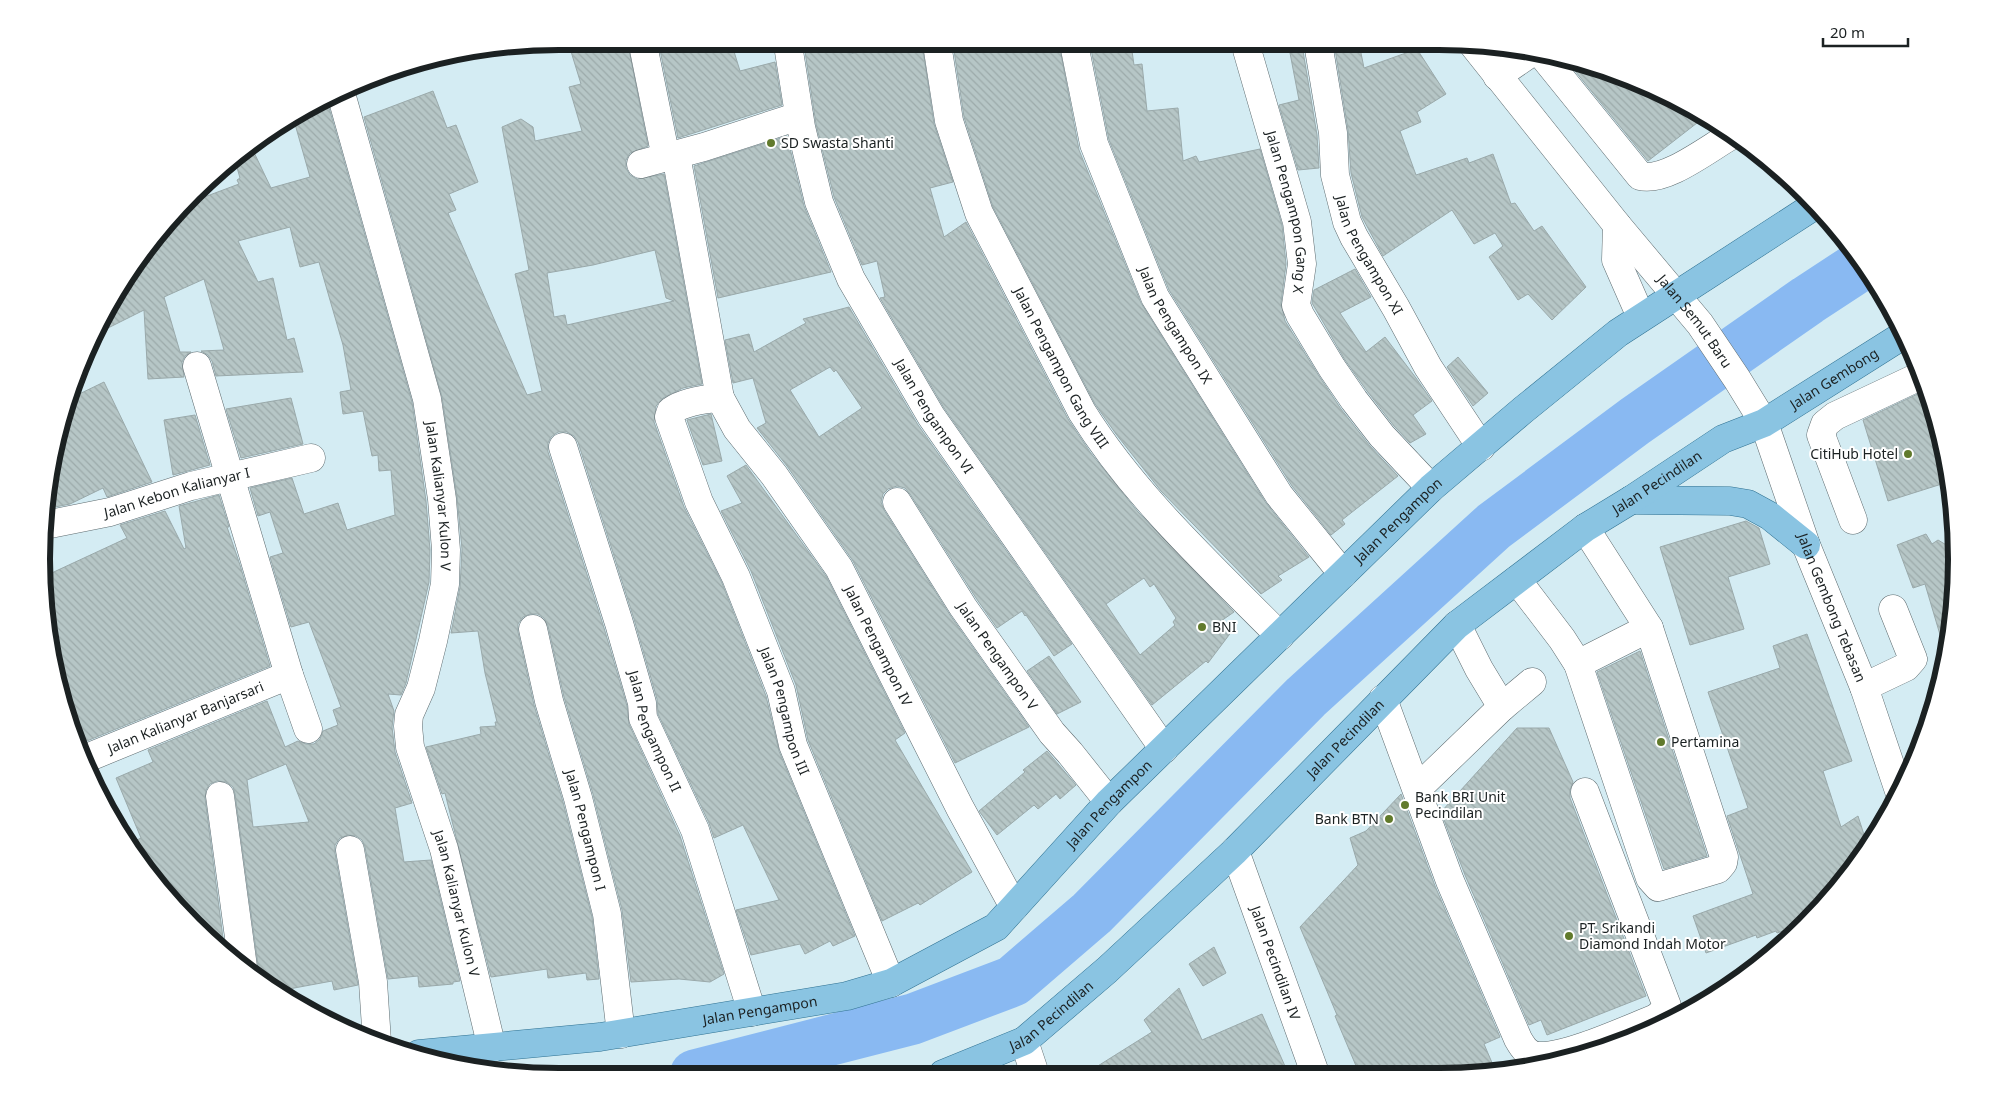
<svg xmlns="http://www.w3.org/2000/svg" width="1998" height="1118" font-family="'Noto Sans',sans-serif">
<defs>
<pattern id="building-back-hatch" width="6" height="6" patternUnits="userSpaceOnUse" patternTransform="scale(1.25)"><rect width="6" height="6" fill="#b6c6c6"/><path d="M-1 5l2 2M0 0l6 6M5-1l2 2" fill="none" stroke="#9caaaa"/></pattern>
</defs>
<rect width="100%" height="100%" fill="#e9f8fc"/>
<path fill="#d4ecf3" d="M1473 42 1605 69 1698 111 1781 170 1850 244 1903 330 1939 425 1956 525 1952 627 1929 726 1887 818 1805 925 1726 990 1606 1049 1506 1072 525 1076 393 1049 300 1007 218 948 170 900 111 818 81 757 51 660 42 593 46 492 59 425 95 330 129 271 193 193 244 148 330 95 393 69 491 46Z"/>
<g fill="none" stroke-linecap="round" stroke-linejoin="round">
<path stroke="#89b9f2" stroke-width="51" d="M695 1075 913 1019 1013 981 1092 913 1306 697 1494 526 1635 421 1808 300 1863 264"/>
</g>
<path fill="url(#building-back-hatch)" stroke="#9aa9aa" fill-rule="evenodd" d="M1334 43H1359L1364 68 1417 49 1446 94 1417 112 1421 122 1400 131 1416 175 1467 158 1469 163 1493 154 1511 204 1515 203 1534 231 1542 226 1586 287 1552 320 1528 294 1518 300 1489 257 1503 246 1495 233 1474 244 1452 210 1383 256 1362 217 1351 173 1348 130Z
M849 44 850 54 900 44H922L934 124 953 182 930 188 944 237 966 222 1068 419 1090 452 1138 512 1234 612 1221 621 1232 631 1208 663 1206 661 1152 705 944 408 880 298 885 297 877 261 862 265 834 197 816 124 804 45ZM1144 578 1150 587 1154 584 1176 618 1173 622 1175 625 1140 655 1106 604Z
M953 44H1059L1079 150 1141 303 1266 503 1309 557 1278 576 1282 580 1261 594 1161 491 1116 434 1095 404 993 207 964 117Z
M1090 44H1131L1134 65 1142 64 1147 111 1178 108 1183 161 1196 156 1199 162 1260 149 1282 225 1286 264 1281 303 1285 321 1319 376 1341 409 1370 446 1398 476 1342 520 1345 524 1331 535 1292 486 1169 290 1109 140Z
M569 45H628L648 146 630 153 626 160V168L630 175 637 179 664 174 702 384 683 388 663 398 656 406 654 422 684 507 722 583 766 696 779 751 855 936 833 946 830 941 805 954 800 944 751 955 736 910 779 900 743 825 714 838 709 823 658 714 657 699 634 619 578 442 574 436 567 432H558L551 437 548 443V452L604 628 627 706 629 724 680 836 724 974 710 982 679 979 631 982 622 910 593 794 564 697 548 626 544 618 538 614H530L523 617 518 624V632L534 705 563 802 592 917 599 979 587 980 586 973 548 978 547 969 491 977 445 793 442 794 426 747 481 734 480 727 496 726 495 722H497L485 673 478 631 451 633 460 587 462 549 457 497 442 397 364 117 433 91 447 128 456 125 478 182 449 194 456 210 448 213 527 395 542 391 515 274 529 270 502 127 521 119 533 127 535 141 582 131 569 87 581 84ZM655 250 666 298 674 301 567 325 565 315 554 317 547 273 593 265Z
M659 45H732L740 71 775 62 782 105 678 138Z
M1303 51 1317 135 1319 168 1298 170 1279 105 1299 100 1290 53Z
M1567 61 1605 69 1698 111 1706 116 1648 161Z
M326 97 412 402 426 501 430 550 429 582 406 683 401 695 388 694 394 711 392 727 395 752 412 803 395 808 404 862 431 860 460 981 453 982V984L419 987 418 976 388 979 365 847 362 840 356 836 348 835 340 838 335 845V853L358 985 334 990 332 981 278 991 256 976 258 965 235 794 233 787 226 782 217 781 210 784 206 790 205 798 225 954 170 900 129 844 141 838 116 778 153 762 148 750 267 701 285 747 298 741 306 744H314L320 739 323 731 338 725 333 710 341 707 309 622 291 627 270 557 283 553 270 512 258 516 250 488 292 478 304 514 338 503 347 530 395 515 391 470 379 471 378 455 372 456 363 411 343 414 340 392 351 390 343 345 319 262 300 267 290 227 238 241 258 282 273 278 287 340 294 338 303 372 216 376 212 361 208 355 201 351 224 350 204 279 164 297 180 352H191L185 356 182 362 184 377 148 379 144 310 92 336 129 271 183 205 239 184 237 180 240 178 234 157 244 148 250 144 271 188 310 177 293 117ZM286 764 309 822 253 827 247 780Z
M787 136 804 206 831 272 718 298 694 166Z
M1355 269 1371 297 1340 313 1366 352 1385 337 1416 378 1432 401 1413 415 1426 434 1410 443 1394 426 1367 391 1345 360 1312 303 1314 290Z
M849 307 918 425 1072 644 1054 656 1026 615 1025 616 1022 611 997 628 976 598 910 494 905 488 897 486 888 489 883 494 881 502 884 510 950 615 1029 727 955 763 853 561 787 466 757 428 766 423 753 378 733 383 725 340 749 334 754 352 806 323 803 319ZM830 367 834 372 836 370 862 408 819 437 790 390Z
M1458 357 1488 393 1473 406 1447 367Z
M104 382 152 482 107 497 103 488 70 504 45 509 46 492 59 425 69 399Z
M1926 390 1939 425 1948 482 1888 501 1863 420Z
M291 398 303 444 241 458 226 409Z
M711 414 722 461 703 465 687 420Z
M195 415 210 465 173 475 164 420Z
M746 465 826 576 905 733 895 740 972 872 920 905 918 903 882 921 808 740 796 685 751 571 721 511 742 503 727 476Z
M219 495 229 527H227L240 565 270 666 77 745 51 660 42 593 43 577 127 538 120 525 165 511 184 549 186 548 179 506Z
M1746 521 1759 528 1770 564 1728 577 1744 629 1690 645 1660 547Z
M1926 534 1932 544 1938 540 1948 546 1955 558 1952 627 1946 655 1925 584 1913 588 1897 545Z
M1807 634 1852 761 1823 771 1841 827 1858 816 1867 844 1807 923 1777 933 1776 931 1757 938 1756 935 1706 953 1693 916 1753 894 1727 816 1748 808 1708 692 1780 668 1773 646Z
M1640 651 1707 856 1664 869 1597 672Z
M1049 656 1081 702 1057 714 1027 671Z
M1517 728H1549L1573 782 1570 790V798L1646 996 1547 1035 1541 1020 1529 1025 1465 875 1441 812Z
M1047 751 1076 785 1060 799 1056 794 1038 809 1034 805 997 835 979 811 1025 772 1023 770Z
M1401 794 1435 886 1500 1037 1484 1044 1496 1072 1359 1073 1335 1016 1337 1015 1300 927 1358 865 1350 838 1366 831Z
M1214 947 1226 973 1203 986 1189 964Z
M1179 988 1202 1040 1262 1014 1288 1073 1085 1074 1152 1032 1144 1020Z"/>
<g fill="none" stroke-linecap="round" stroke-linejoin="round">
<defs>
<g id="minor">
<path id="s1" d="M1471 42 1617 225 1700 324 1737 379 1764 423 1806 545 1864 687 1899 791"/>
<path id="s2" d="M1245 43 1297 222 1302 264 1296 305 1300 315 1332 368 1354 400 1382 436 1431 488"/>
<path id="s3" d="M1318 43 1333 133 1335 175 1347 222 1354 237 1396 308 1428 367 1481 447"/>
<path id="s4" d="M937 44 949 121 979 213 1082 412C1135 497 1210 565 1280 636"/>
<path id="s5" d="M1074 44 1094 144 1155 297 1279 495 1343 574"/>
<path d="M643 45 666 158"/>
<path id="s6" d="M788 45 801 127 819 202 851 279 931 416 1164 749"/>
<path d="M1543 56 1640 176C1665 183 1709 148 1732 135"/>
<path d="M1497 76 1529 54"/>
<path id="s7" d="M340 90 427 399 442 499 446 550 445 584 433 641 421 688 409 715 408 726 410 747 444 849 492 1048"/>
<path id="s8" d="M676 155 720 398C704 399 684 402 671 411L669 417 699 502 736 577 781 691 793 745 891 983"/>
<path d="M641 164 704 147 799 116"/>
<path d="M1617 225 1616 260 1641 317"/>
<path d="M197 366 289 675 308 729"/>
<path id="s9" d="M720 398 737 429 774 475 839 568 960 808 1014 907"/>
<path id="s10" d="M563 447 619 623 642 703 643 718 695 830 752 1012"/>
<path id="s11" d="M897 502 963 607 1052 733 1070 753 1109 802"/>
<path d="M1853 520 1821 435 1825 424 1835 416 1920 376"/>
<path id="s12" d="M45 525 110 512 191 486 311 458"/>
<path d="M1517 580 1562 639 1578 664 1650 878 1658 887 1718 869 1723 863 1724 857 1649 628 1585 528"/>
<path d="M1457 625 1479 669 1502 707"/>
<path id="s13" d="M533 629 549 701 578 798 607 914 621 1034"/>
<path d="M1578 664 1649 628"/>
<path d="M1864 687 1906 667 1913 659 1893 609"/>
<path d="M1383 699 1450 881 1518 1039C1523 1048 1528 1055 1538 1056 1566 1058 1628 1029 1656 1018L1662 1013 1667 1006 1585 792"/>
<path id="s14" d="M82 760 289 675"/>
<path d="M1417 789 1502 707 1532 682"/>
<path d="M220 796 243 967"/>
<path d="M350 850 373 982 377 1042"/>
<path id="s15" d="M1235 851 1315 1073"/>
<path d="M1024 1041 1035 1074"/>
</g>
<g id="major">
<path d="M1631 500 1730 501 1748 504 1770 516 1806 545"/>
<path id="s16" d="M419 1054 600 1037 847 996 891 983 996 927 1109 802 1431 488 1523 410 1618 333 1814 206"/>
<path id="s17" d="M943 1074 1024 1041 1107 970 1235 851 1457 625 1585 528 1631 500 1723 439 1764 423 1905 334"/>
</g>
</defs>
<use href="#minor" stroke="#5e6b6f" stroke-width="29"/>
<use href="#major" stroke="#307292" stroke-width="29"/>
<use href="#minor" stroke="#fff" stroke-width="28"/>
<use href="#major" stroke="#8ac4e2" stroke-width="28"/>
</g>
<g fill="#617a2c" stroke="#fff" stroke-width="2">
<circle cx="771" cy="143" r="5"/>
<circle cx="1908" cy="454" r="5"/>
<circle cx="1202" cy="627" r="5"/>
<circle cx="1661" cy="742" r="5"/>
<circle cx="1405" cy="805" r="5"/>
<circle cx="1389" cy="819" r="5"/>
<circle cx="1569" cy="936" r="5"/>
</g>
<g text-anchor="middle" stroke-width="4" stroke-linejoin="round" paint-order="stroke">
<g font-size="14" fill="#1b2122" stroke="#fff" text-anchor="start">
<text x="781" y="148">SD Swasta Shanti</text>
<text x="1898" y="459" text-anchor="end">CitiHub Hotel</text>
<text x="1212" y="632">BNI</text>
<text x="1671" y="747">Pertamina</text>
<text x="1415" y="802">Bank BRI Unit<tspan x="1415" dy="16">Pecindilan</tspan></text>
<text x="1379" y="824" text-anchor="end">Bank BTN</text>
<text x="1579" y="933">PT. Srikandi<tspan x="1579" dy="16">Diamond Indah Motor</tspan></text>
</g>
<g font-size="14" fill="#1b2122" stroke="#fff">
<text dy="5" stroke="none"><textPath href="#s2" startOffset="175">Jalan Pengampon Gang X</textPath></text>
<text dy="5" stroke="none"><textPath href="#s3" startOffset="221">Jalan Pengampon XI</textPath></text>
<text dy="5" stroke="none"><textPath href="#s1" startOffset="358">Jalan Semut Baru</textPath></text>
<text dy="5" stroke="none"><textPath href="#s5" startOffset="301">Jalan Pengampon IX</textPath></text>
<text dy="5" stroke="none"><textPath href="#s4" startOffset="350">Jalan Pengampon Gang VIII</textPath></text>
<text dy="5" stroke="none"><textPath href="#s17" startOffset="1140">Jalan Gembong</textPath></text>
<text dy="5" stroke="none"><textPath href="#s6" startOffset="404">Jalan Pengampon VI</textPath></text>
<text dy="5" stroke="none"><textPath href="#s17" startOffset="934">Jalan Pecindilan</textPath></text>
<text dy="5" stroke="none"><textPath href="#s12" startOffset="136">Jalan Kebon Kalianyar I</textPath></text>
<text dy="5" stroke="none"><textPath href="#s7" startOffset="419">Jalan Kalianyar Kulon V</textPath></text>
<text dy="5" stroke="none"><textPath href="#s16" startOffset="1169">Jalan Pengampon</textPath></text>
<text dy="5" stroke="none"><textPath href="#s1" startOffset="678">Jalan Gembong Tebasan</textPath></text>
<text dy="5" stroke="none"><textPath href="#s9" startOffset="295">Jalan Pengampon IV</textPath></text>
<text dy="5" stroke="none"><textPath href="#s11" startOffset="184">Jalan Pengampon V</textPath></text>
<text dy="5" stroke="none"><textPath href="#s8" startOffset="621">Jalan Pengampon III</textPath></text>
<text dy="5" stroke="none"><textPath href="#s14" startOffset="112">Jalan Kalianyar Banjarsari</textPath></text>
<text dy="5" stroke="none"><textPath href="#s10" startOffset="299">Jalan Pengampon II</textPath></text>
<text dy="5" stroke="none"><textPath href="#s17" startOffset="529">Jalan Pecindilan</textPath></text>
<text dy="5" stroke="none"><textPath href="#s16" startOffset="764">Jalan Pengampon</textPath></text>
<text dy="5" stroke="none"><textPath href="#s13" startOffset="208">Jalan Pengampon I</textPath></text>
<text dy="5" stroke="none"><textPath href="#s7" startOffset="839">Jalan Kalianyar Kulon V</textPath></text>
<text dy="5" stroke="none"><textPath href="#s15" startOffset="119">Jalan Pecindilan IV</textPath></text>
<text dy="5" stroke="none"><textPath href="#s16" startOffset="344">Jalan Pengampon</textPath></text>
<text dy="5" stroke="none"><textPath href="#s17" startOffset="124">Jalan Pecindilan</textPath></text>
</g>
</g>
<path d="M0 0H1998V1118H0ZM559 50H1439A509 509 0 0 1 1948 559V559A509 509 0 0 1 1439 1068H559A509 509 0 0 1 50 559V559A509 509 0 0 1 559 50Z" fill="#fff" fill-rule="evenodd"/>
<path fill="none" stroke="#1b2122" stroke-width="6" d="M559 50H1439A509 509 0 0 1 1948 559V559A509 509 0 0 1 1439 1068H559A509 509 0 0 1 50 559V559A509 509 0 0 1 559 50Z"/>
<path d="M1823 38v8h85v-8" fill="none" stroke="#1b2122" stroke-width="2.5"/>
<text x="1830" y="38" font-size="15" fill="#1b2122" stroke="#ffffff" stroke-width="4" paint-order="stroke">20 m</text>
</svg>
